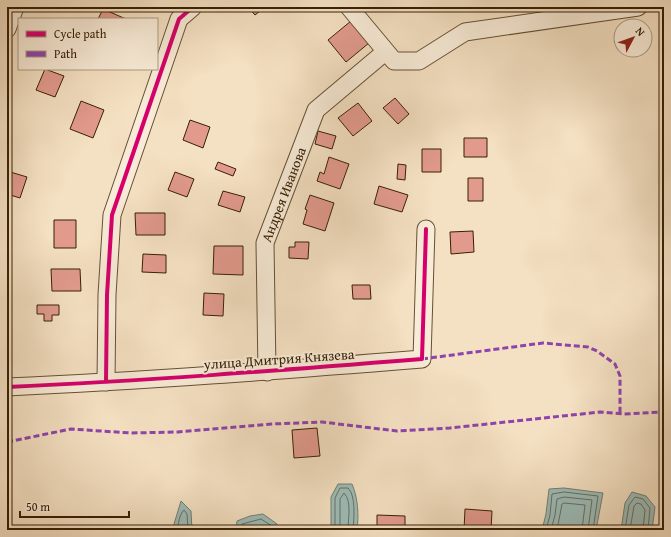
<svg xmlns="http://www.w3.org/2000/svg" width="671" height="537" font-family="'Gentium Book Plus',serif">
<rect width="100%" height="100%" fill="#f4e0c2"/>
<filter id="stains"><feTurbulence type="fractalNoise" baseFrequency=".005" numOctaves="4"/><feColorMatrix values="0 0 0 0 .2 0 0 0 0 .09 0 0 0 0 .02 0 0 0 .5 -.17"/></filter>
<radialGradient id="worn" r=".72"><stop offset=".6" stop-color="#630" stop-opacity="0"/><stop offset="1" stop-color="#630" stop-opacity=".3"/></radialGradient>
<path fill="#9cbcb8" stroke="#747e71" d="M338 484H352C358 498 359 515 357 530H331V497Z
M564 488 603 493 596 530H542L546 514 549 489Z
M632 492 646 496 655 507 652 530H621L625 503Z
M181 501 191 511 192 530H174V524Z
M263 514 277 524V530H236L237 521 250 516Z"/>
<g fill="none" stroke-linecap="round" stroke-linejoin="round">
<path stroke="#6a6e5f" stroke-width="1" d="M178 530C178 524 179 515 184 510L187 514 188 530
M240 530 242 524 261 519 272 526 273 530
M335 530V498L340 488H348C356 495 354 519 353 530
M340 530V499L344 493C352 501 348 519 348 530
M546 530 550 515 552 494 564 492 598 496 593 530
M551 530 555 515 557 499 564 497 592 500 588 530
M557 530 562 504 564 503 585 505 582 530
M625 530 629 505 635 497 643 499 650 508 648 530
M630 530 634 506 637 503 641 504 645 510 643 530"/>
</g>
<path fill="#e29a8d" stroke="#372006" d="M248 7H265L255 15Z
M103 9 126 19H98Z
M351 21 369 43 346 62 328 40Z
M45 69 64 76 55 97 36 90Z
M395 98 409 114 398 124 383 108Z
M81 101 104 110 93 138 70 129Z
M358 103 372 121 353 136 338 118Z
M190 120 210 127 203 148 183 140Z
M318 131 336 136 332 149 315 144Z
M464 138H487V157H464Z
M422 149H441V172H422Z
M329 157 349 164 340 189 317 181 320 172 324 174Z
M218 162 236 169 233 176 215 169Z
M398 164 406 165 405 180 397 179Z
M7 171 27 177 20 198 7 194Z
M175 172 194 179 187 197 168 190Z
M468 178H483V201H468Z
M379 186 408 195 402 212 374 204Z
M223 191 245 197 240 212 218 205Z
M310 195 334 203 325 231 303 224 307 210 305 209Z
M135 213H165V235H136Z
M7 220H10V253H7Z
M54 220H76V248H54Z
M473 231 474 252 451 254 450 232Z
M295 242H309L308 259 289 258V247H295Z
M214 246H243V275L213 274Z
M143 254 166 255V273L142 272Z
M51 269H80L81 291H52Z
M352 285H370L371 299H353Z
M204 293 224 294 223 316 203 315Z
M37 305H59V315H52V321H44V314H37Z
M317 428 320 456 294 458 292 430Z
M465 509 492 511 491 530H464Z
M377 515 405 516V530H377Z"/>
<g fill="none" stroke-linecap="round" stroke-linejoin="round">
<defs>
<g id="minor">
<path d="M349 7 394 61H419L465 32 638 7"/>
<path d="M7 29 15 7"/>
<path id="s1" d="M267 372 265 243 316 110 385 52"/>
<path d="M106 382 107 295 112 215 179 19 193 7"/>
<path d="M7 387C145 381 284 370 422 359L426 229"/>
</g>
</defs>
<use href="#minor" stroke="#665035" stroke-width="19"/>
<use href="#minor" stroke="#f8ebd7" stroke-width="17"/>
<path stroke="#8e44ad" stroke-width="3" stroke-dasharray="6 3" stroke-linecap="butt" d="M422 359 543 343 588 347 597 351 615 364 620 376V414
M7 442 71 429 131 433 178 432 272 424 322 422 397 431 450 428 600 412 624 414 664 412"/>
<defs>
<path id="cycleway" d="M106 382 107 295 112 215 179 19 193 7
M7 387C145 381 284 370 422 359L426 229"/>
</defs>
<use href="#cycleway" stroke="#f8ebd7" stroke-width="6"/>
<use href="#cycleway" stroke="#d6006c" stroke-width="4"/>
</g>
<g text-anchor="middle" stroke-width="4" stroke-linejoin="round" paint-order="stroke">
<g font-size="14" fill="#372006" stroke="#f8ebd7">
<text dy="5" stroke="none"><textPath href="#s1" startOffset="181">Андрея Иванова</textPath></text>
<text transform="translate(279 359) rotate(-4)" y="5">улица Дмитрия Князева</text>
</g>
</g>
<rect width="671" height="537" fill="none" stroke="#f4e0c2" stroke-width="24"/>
<rect x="8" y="8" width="655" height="521" fill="none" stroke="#372006" stroke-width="2"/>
<rect x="12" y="12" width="647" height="513" fill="none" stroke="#372006"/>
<rect x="18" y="18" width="140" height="52" fill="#f8ebd7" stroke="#ab9a83"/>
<rect x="26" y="31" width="20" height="6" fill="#d6006c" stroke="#ab9a83"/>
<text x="54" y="38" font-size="12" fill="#372006">Cycle path</text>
<rect x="26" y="51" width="20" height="6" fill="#8e44ad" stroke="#ab9a83"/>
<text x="54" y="58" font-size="12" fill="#372006">Path</text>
<g transform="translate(633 38) rotate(49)"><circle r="19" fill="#f8ebd7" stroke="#ab9a83"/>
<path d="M0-3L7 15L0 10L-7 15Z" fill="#8f2418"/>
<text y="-6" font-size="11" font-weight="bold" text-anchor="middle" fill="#372006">N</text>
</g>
<path d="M20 511v6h109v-6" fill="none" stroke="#372006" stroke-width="2"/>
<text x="26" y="511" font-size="12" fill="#372006" stroke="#f8ebd7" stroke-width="3" paint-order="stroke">50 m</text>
<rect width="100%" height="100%" filter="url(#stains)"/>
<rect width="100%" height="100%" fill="url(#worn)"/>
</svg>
